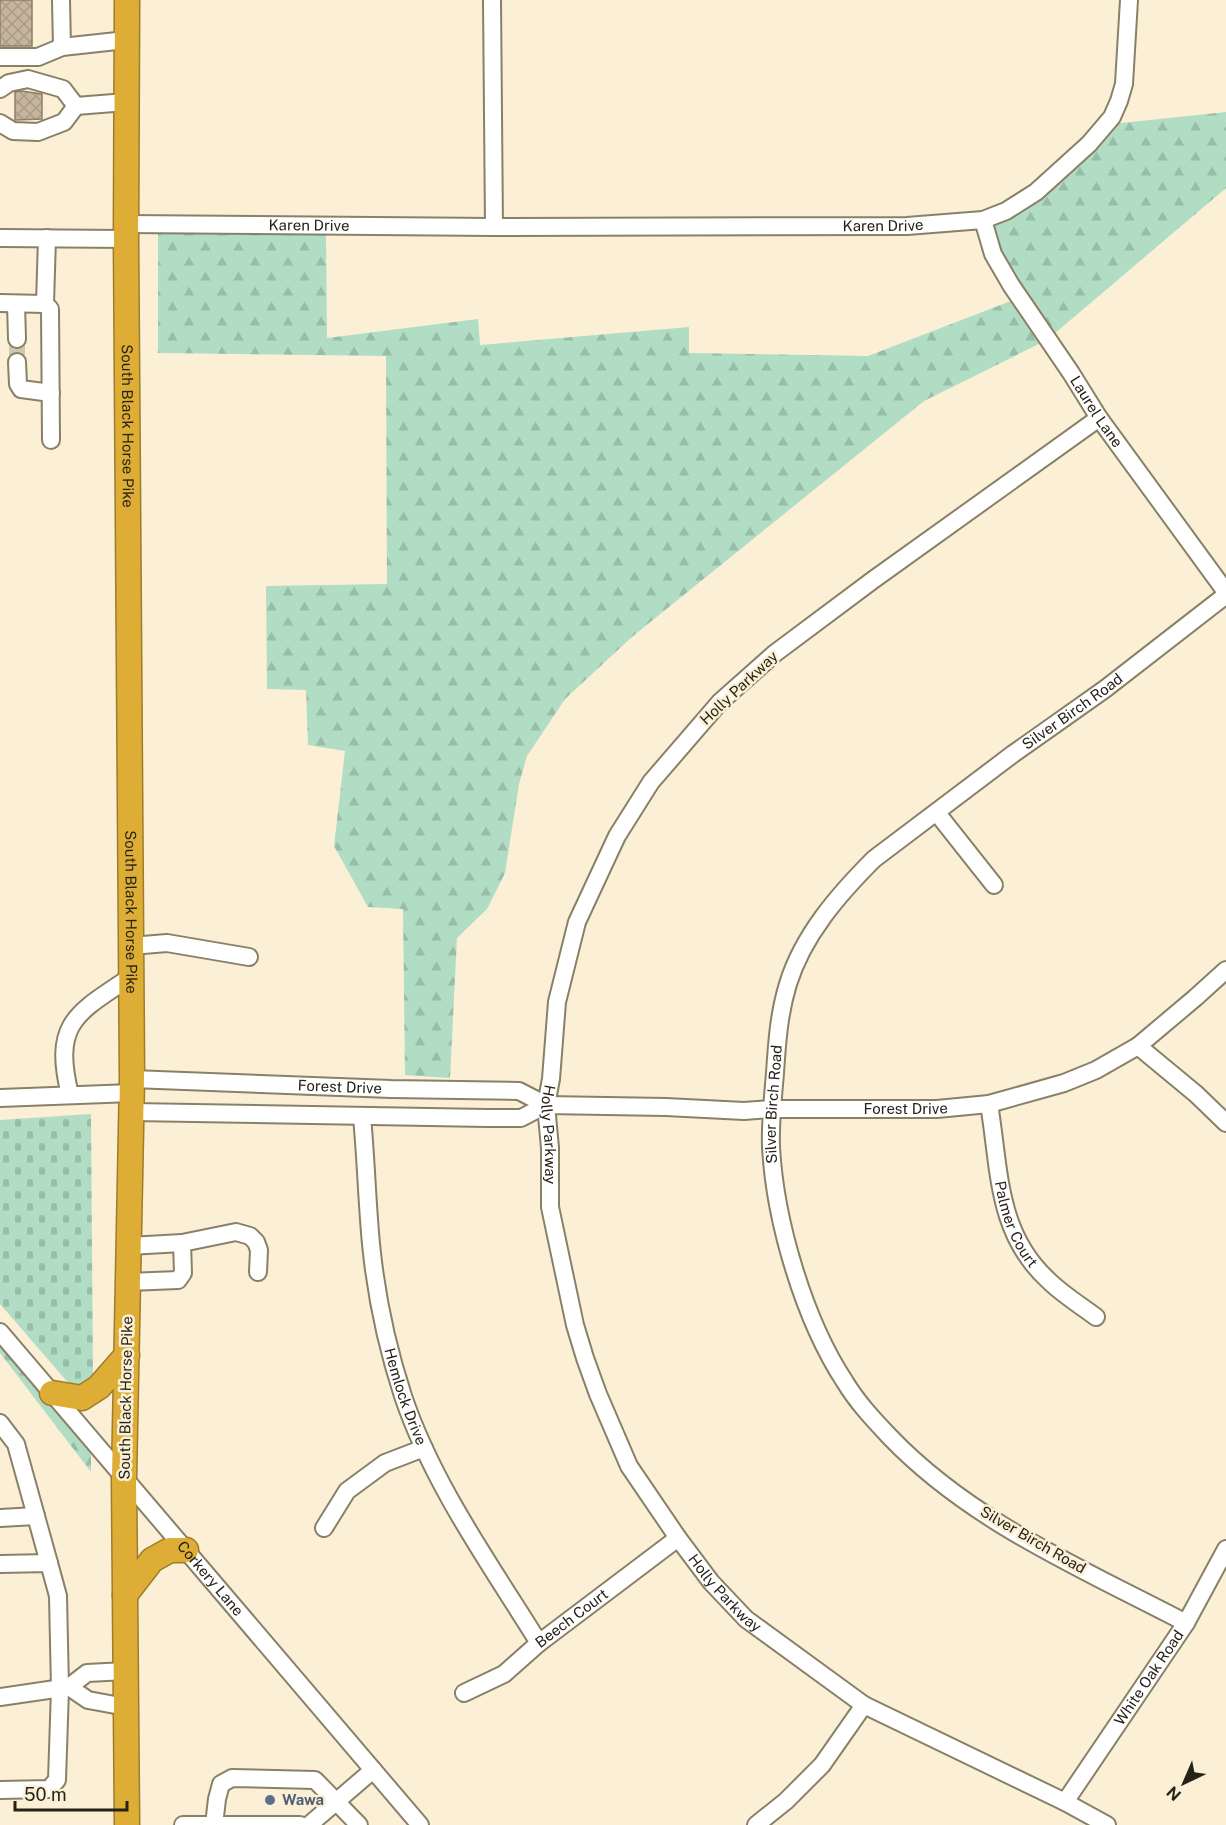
<svg xmlns="http://www.w3.org/2000/svg" width="1226" height="1825" font-family="'Public Sans',sans-serif">
<defs>
<pattern id="forest-firs" width="22" height="20" patternUnits="userSpaceOnUse" patternTransform="scale(1.5)"><rect width="22" height="20" fill="#b1ddc4"/><path d="M5 1l3.5 6h-7zM16 11l3.5 6h-7z" fill="#98bda8"/></pattern>
<pattern id="cemetery-stones" width="16" height="16" patternUnits="userSpaceOnUse" patternTransform="scale(1.5)"><rect width="16" height="16" fill="#b1ddc4"/><path d="M2 7V4a2 2 0 0 1 4 0v3zM10 15v-3a2 2 0 0 1 4 0v3z" fill="#98bda8"/></pattern>
<pattern id="building-cross-hatch" width="8" height="8" patternUnits="userSpaceOnUse" patternTransform="scale(1.5)"><rect width="8" height="8" fill="#c5b59f"/><path d="M0 0l8 8M0 8l8-8" fill="none" stroke="#a99b88"/></pattern>
</defs>
<rect width="100%" height="100%" fill="#fbf0d6"/>
<path fill="url(#forest-firs)" d="M1226 112V188L1047 340 924 401 633 636 565 699 527 756 519 784 505 873 487 909 457 938 450 1078 405 1075 403 909 368 907 334 846 345 751 308 745 306 690 267 689 266 586 387 584 386 356 158 353V234L326 232 327 338 478 319 480 345 689 327V353L868 356 1021 297 983 230 1112 124Z
M0 1326 91 1431V1472L0 1353Z"/>
<path fill="url(#cemetery-stones)" d="M91 1114 93 1377 83 1384 71 1386 0 1304V1120Z"/>
<path fill="url(#building-cross-hatch)" stroke="#8f7f6a" stroke-width="1.5" d="M0 0H32V46H0Z
M21 91 42 94V119L15 120V92Z"/>
<g fill="none" stroke-linecap="round" stroke-linejoin="round">
<path stroke="#d0c7b0" stroke-width="16" stroke-dasharray="16 8" stroke-linecap="butt" d="M17 339V362"/>
<defs>
<g id="minor">
<path d="M61 0 62 47"/>
<path d="M492 0 494 227"/>
<path d="M0 57H38L62 47 126 40"/>
<path d="M0 89 9 83 28 79 63 89 76 106"/>
<path d="M0 123 13 131 38 132 64 122 76 106 126 102"/>
<path id="s1" d="M983 220 993 254 1011 285 1071 373 1099 418 1226 592"/>
<path id="s2" d="M125 224 494 227 907 226 983 220 1006 211 1036 192 1089 144 1112 117 1119 101 1124 84 1129 0"/>
<path d="M0 238 126 239"/>
<path d="M0 303 45 304 50 309 51 440"/>
<path d="M16 304 17 339"/>
<path d="M45 304 47 238"/>
<path d="M17 362 18 384 21 389 51 393"/>
<path id="s3" d="M1099 418 873 580 774 654 720 702 651 782 617 836 577 922 557 1002 551 1079 546 1105 550 1148V1207L575 1325 585 1358 598 1394 629 1466 678 1538 711 1582 746 1619 864 1705 1065 1802 1107 1825"/>
<path d="M937 813 994 885"/>
<path d="M131 946 167 943 249 957"/>
<path d="M1138 1046 1196 1094 1226 1123"/>
<path id="s4" d="M132 1079 391 1089 519 1091 546 1105"/>
<path d="M70 1095C52 1022 77 1013 132 976"/>
<path d="M0 1098 132 1093"/>
<path id="s5" d="M989 1104C1000 1169 996 1232 1048 1280 1062 1294 1080 1305 1096 1317"/>
<path id="s6" d="M132 1112 487 1118H521L546 1105 666 1107 744 1111 771 1109H937L989 1104 1064 1083 1096 1070 1138 1046 1195 998 1226 970"/>
<path id="s7" d="M362 1117C366 1159 367 1202 371 1244 376 1295 387 1347 403 1396 433 1485 490 1564 539 1643"/>
<path d="M129 1246 182 1243 236 1232 250 1236 256 1242 259 1250 258 1272"/>
<path d="M128 1282 178 1280 183 1273 182 1243"/>
<path id="s8" d="M0 1332 420 1825"/>
<path d="M0 1423 16 1444 49 1563"/>
<path d="M0 1518 36 1516"/>
<path d="M324 1528 347 1491 385 1463 424 1448"/>
<path d="M0 1564 49 1563 58 1596 60 1689 57 1780 49 1789 0 1790"/>
<path id="s9" d="M1186 1623C1083 1569 971 1522 889 1436 873 1419 857 1402 845 1382 804 1320 775 1221 771 1147 770 1122 773 1098 775 1073 777 1042 779 1013 788 984 803 935 839 894 874 859L1013 754 1105 689 1226 595"/>
<path d="M126 1671 87 1673 69 1687 88 1700 126 1707"/>
<path id="s10" d="M464 1693 504 1674 539 1643 678 1538"/>
<path d="M0 1697 69 1687"/>
<path id="s11" d="M1065 1802 1186 1623 1226 1549"/>
<path d="M183 1825H300"/>
<path d="M214 1825 217 1799 221 1784 232 1778 315 1780 359 1825"/>
<path d="M309 1825 373 1770"/>
<path d="M756 1825 786 1801 822 1765 864 1705"/>
</g>
<g id="highway">
<path id="s12" d="M127 0 126 239 132 1079 124 1478 127 1825"/>
<path d="M52 1393 82 1398 99 1387 127 1355"/>
<path d="M125 1595 152 1560 170 1550H186"/>
</g>
</defs>
<use href="#minor" stroke="#898068" stroke-width="20"/>
<use href="#highway" stroke="#9e7c2c" stroke-width="27"/>
<use href="#minor" stroke="#fff" stroke-width="16"/>
<use href="#highway" stroke="#dead36" stroke-width="24"/>
</g>
<circle fill="#5c6f8a" stroke="#fbf0d6" stroke-width="2" cx="270" cy="1800" r="6"/>
<g text-anchor="middle" stroke-width="5" stroke-linejoin="round" paint-order="stroke">
<g font-size="15" fill="#262218" stroke="#fbf0d6">
<text dy="5" stroke="none"><textPath href="#s2" startOffset="184">Karen Drive</textPath></text>
<text dy="5" stroke="none"><textPath href="#s2" startOffset="758">Karen Drive</textPath></text>
<text dy="5" stroke="none"><textPath href="#s1" startOffset="224">Laurel Lane</textPath></text>
<text dy="5" stroke="none"><textPath href="#s12" startOffset="426">South Black Horse Pike</textPath></text>
<text transform="translate(739 688) rotate(-43)" y="5">Holly Parkway</text>
<text dy="5" stroke="none"><textPath href="#s9" startOffset="1236">Silver Birch Road</textPath></text>
<text dy="5" stroke="none"><textPath href="#s12" startOffset="912">South Black Horse Pike</textPath></text>
<text dy="5" stroke="none"><textPath href="#s4" startOffset="208">Forest Drive</textPath></text>
<text dy="5" stroke="none"><textPath href="#s9" startOffset="714">Silver Birch Road</textPath></text>
<text dy="5" stroke="none"><textPath href="#s6" startOffset="777">Forest Drive</textPath></text>
<text dy="5" stroke="none"><textPath href="#s3" startOffset="954">Holly Parkway</textPath></text>
<text dy="5" stroke="none"><textPath href="#s5" startOffset="124">Palmer Court</textPath></text>
<text dy="5" stroke="none"><textPath href="#s7" startOffset="284">Hemlock Drive</textPath></text>
<text transform="translate(126 1398) rotate(-89)" y="5">South Black Horse Pike</text>
<text transform="translate(1033 1540) rotate(30)" y="5">Silver Birch Road</text>
<text dy="5" stroke="none"><textPath href="#s8" startOffset="324">Corkery Lane</textPath></text>
<text dy="5" stroke="none"><textPath href="#s3" startOffset="1458">Holly Parkway</textPath></text>
<text dy="5" stroke="none"><textPath href="#s10" startOffset="132">Beech Court</textPath></text>
<text dy="5" stroke="none"><textPath href="#s11" startOffset="150">White Oak Road</textPath></text>
</g>
<g font-size="15" font-weight="bold" fill="#4e5e75" stroke="#fbf0d6" text-anchor="start">
<text x="282" y="1805">Wawa</text>
</g>
</g>
<g transform="translate(1184 1783) rotate(224)" stroke="#fbf0d6" stroke-width="4.5" paint-order="stroke">
<path d="M0-4.5L10 22L0 15L-10 22Z" fill="#262218"/>
<text y="-9" font-size="16" font-weight="bold" text-anchor="middle" fill="#262218">N</text>
</g>
<path d="M15 1801v9h112v-9" fill="none" stroke="#262218" stroke-width="3"/>
<text x="24" y="1801" font-size="18" fill="#262218" stroke="#fbf0d6" stroke-width="4.5" paint-order="stroke">50 m</text>
</svg>
